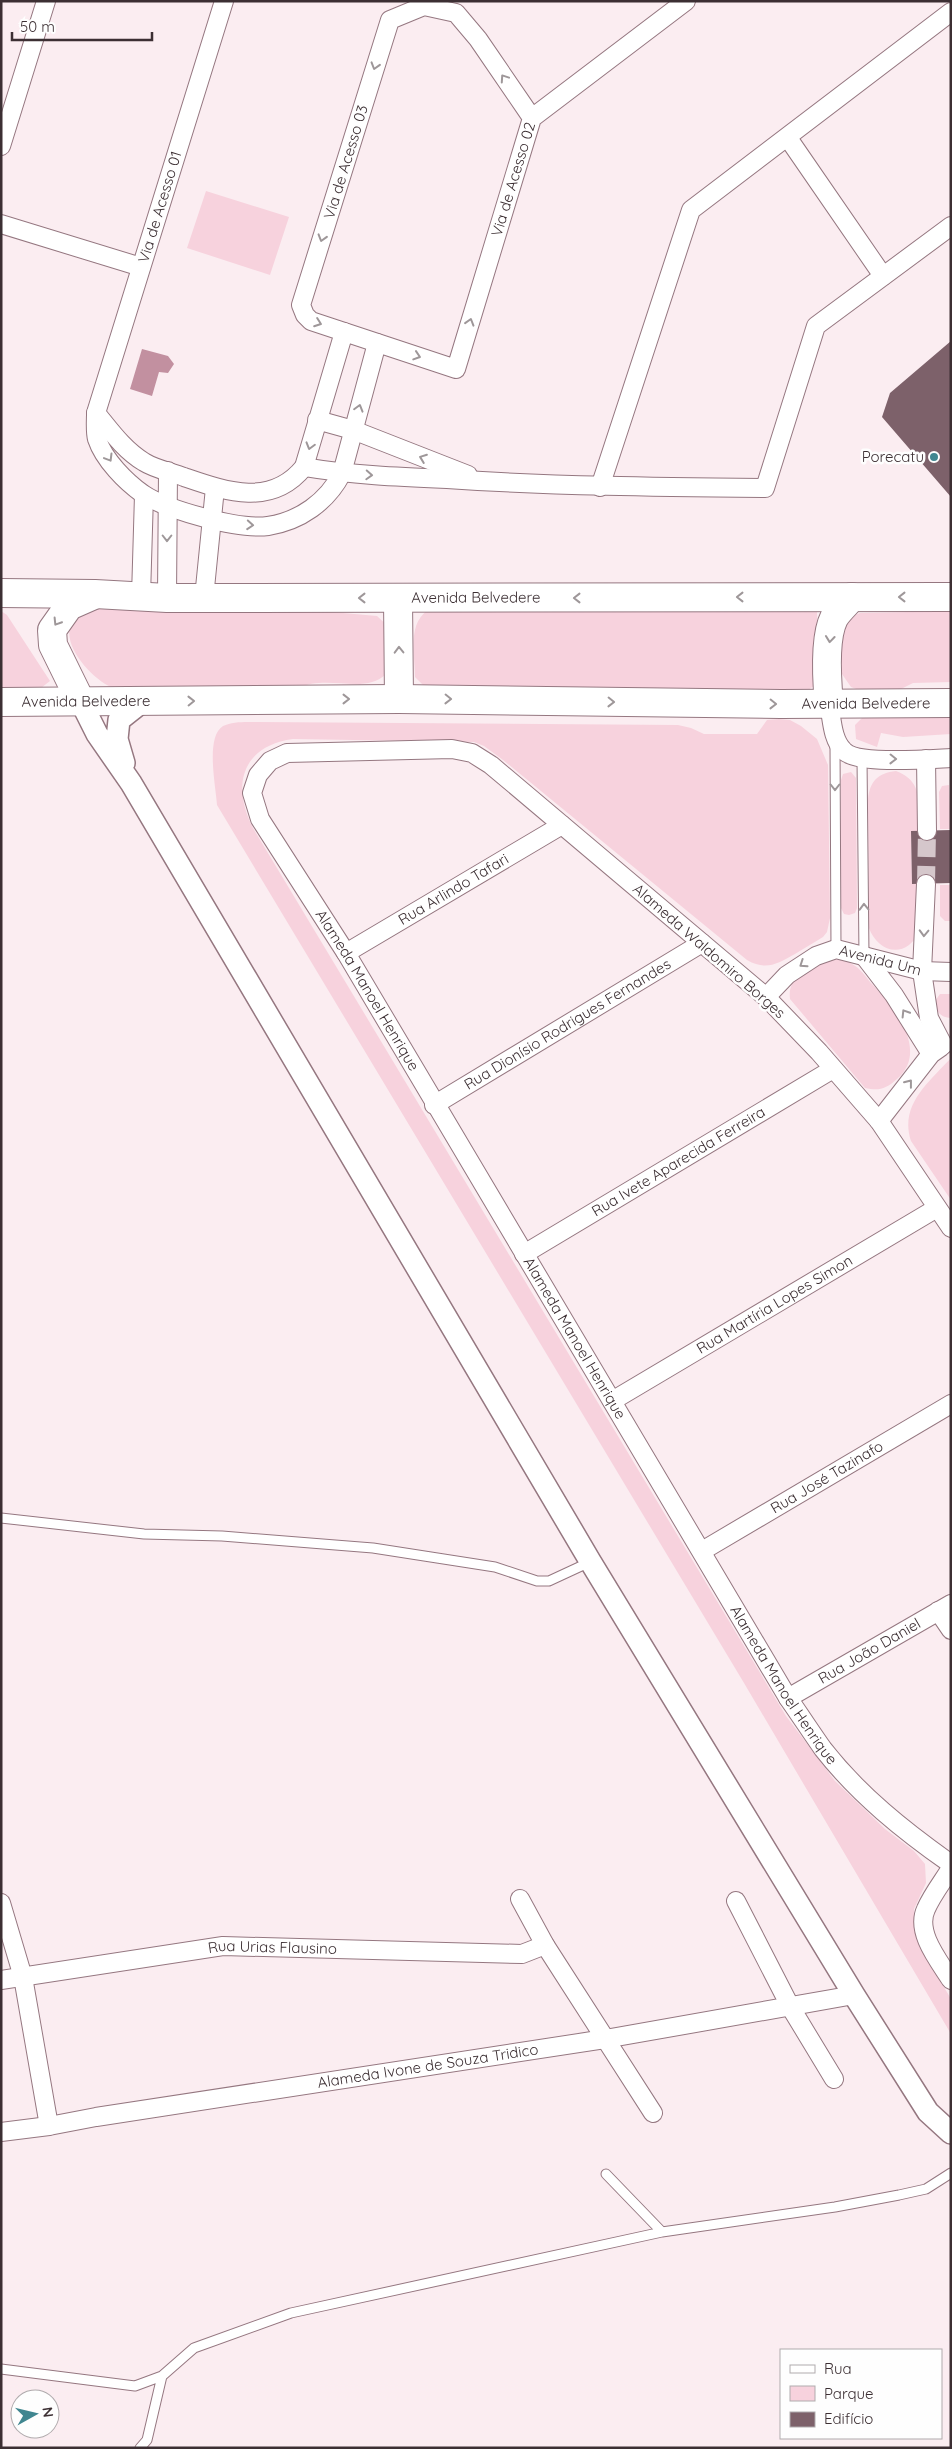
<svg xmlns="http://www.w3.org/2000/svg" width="952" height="2449" font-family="Quicksand,sans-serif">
<rect width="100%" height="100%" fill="#fbedf1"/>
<path fill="#f7d2dd" d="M206 191 289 217 270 275 187 248Z
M951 604V682L913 683 897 691 859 690 851 687 842 674 841 639 843 629 852 616 860 613 908 612Z
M92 609 309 610 377 616 390 628 386 674C365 695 328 674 298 688L111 687C92 679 55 640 75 618 78 614 87 612 92 609Z
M428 610H817L818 673 814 686 805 692 424 686 415 677C415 655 407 624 428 610Z
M1 611 7 615 50 681 37 691H1Z
M951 716V734L903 737 881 733 877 747 856 739 855 725 862 718 867 717Z
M779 719 790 720 801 726 817 739 828 765 830 918 827 932 823 937C814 943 804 948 795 954 777 964 766 971 747 960L503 760 484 746 474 742 293 739C242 746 231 785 253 828L786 1716 835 1781 885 1829 914 1851 925 1864 926 1883 914 1909 915 1932 924 1953 951 1999V2034L744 1683 217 805C216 787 205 737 223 726 233 721 247 722 258 722L678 725 691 728 704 734H757L767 720Z
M896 771C924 781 919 806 919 831H911L912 884H920C919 898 921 923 917 936 916 939 912 942 909 945 893 957 875 945 869 928L868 799C870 781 878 773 896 771Z
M851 772 856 778 857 908 855 913 849 915 844 914 841 908V780L843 774Z
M949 785 951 829H940L939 792 942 786Z
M940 885H951V921H945L940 916Z
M826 959C836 959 844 959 852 964 860 968 866 977 871 983 893 1006 930 1050 897 1079 886 1089 879 1091 865 1088L790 999C787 976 809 970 826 959Z
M940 994H951V1018C939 1017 937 1012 935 1001Z
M951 1058V1200L911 1141C899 1105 929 1082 951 1058Z"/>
<path fill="#c290a0" d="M142 349 168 356 174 364 168 373 159 372 152 396 130 389Z"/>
<path fill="#7d616a" d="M951 341V497L882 417 890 393Z
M951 830V883L912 884 911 831Z"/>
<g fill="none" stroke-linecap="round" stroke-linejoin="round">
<path stroke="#d5c7cb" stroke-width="18" stroke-dasharray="18 9" stroke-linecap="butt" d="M926 884 927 831"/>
<defs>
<path id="service" d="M835 743 836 949
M862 758 864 956
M1 1518 144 1534 222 1536 373 1548 495 1567 537 1581H549L590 1562
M606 2174 662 2232
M1 2369 135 2386 162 2376 194 2348 291 2313 662 2232 835 2207 899 2195 926 2189 951 2173
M140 2448 147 2440 162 2376"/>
<g id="minor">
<path d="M224 1 96 413C96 421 95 432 97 439 104 460 126 482 143 494 167 510 239 530 268 526 300 521 327 502 342 473L377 343"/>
<path id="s1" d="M532 118 478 39 456 13 424 6 390 20 301 305 305 315 311 321 456 369 532 118 686 1"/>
<path d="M788 138 883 276"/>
<path d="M1 146 46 1"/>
<path d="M1 224 141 267"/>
<path d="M96 413C110 430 124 450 144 462 155 469 171 472 184 477 225 491 271 508 304 467L344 332"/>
<path d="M317 420 353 430 468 475"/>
<path d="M304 467C351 475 399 477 447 479 553 486 659 487 765 488L816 326 951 226"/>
<path d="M600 487 691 210 951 12"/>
<path d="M141 596 144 495"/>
<path d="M167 598 168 471"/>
<path d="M204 598 215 488"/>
<path d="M829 704C832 719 832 740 844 751 858 765 930 759 951 758"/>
<path d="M926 759 927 831"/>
<path d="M926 884 922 971 929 1018 943 1045"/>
<path id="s2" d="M346 953 562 825"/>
<path d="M864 956 894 995 931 1054"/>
<path id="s3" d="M766 997 787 975 816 956 836 949 922 971 951 972"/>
<path id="s4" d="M434 1105 702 943"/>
<path d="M879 1121 931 1054 941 1047"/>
<path id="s5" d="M951 1228 879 1121 819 1052 766 997 491 765 472 753 452 749 287 753 270 761 258 775 252 793 260 819 346 953 788 1698C800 1715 811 1732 823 1749 859 1795 904 1831 951 1864"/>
<path id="s6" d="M524 1254 833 1069"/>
<path id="s7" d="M612 1401 937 1208"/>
<path id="s8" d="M702 1551 951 1404"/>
<path d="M938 1611 951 1630"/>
<path id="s9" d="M788 1698 951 1604"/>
<path d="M951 1868C943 1881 932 1895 926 1909 915 1932 939 1961 951 1980"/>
<path d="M520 1899 545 1945 653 2113"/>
<path d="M736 1901 791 2008 834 2079"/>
<path d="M1 1903 23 1977 49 2126"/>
<path id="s10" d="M1 1980 223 1946 522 1954 545 1945"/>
<path id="s11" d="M1 2132 49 2126 96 2117 605 2039 854 1995"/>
</g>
<path id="tertiary" d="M81 702 97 734 131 783 590 1561 854 1995 928 2112 951 2133
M124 763 117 739 119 720 143 701"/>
<g id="primary">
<path id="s12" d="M1 593 95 594 167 598 951 597"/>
<path d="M398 599 399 699"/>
<path id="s13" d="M1 702 399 699 781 704 951 703"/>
<path d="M81 702 53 645 52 630 69 606 94 595"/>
<path d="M829 704C827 682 824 638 834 618 838 611 846 604 852 597"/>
</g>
</defs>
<use href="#service" stroke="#957780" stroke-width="11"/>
<use href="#minor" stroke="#957780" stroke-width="20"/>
<use href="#tertiary" stroke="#957780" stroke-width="24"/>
<use href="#primary" stroke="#957780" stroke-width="30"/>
<use href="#service" stroke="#fff" stroke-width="9"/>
<use href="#minor" stroke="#fff" stroke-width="18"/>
<use href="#tertiary" stroke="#fff" stroke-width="21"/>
<use href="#primary" stroke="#fff" stroke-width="28"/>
</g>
<defs><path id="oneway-chevron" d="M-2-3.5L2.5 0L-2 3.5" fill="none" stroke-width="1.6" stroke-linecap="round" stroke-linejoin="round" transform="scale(1.25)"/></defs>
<g stroke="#9e9799">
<use href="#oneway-chevron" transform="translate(375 66) rotate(107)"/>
<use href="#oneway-chevron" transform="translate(504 78) rotate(-124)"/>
<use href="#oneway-chevron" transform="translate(322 238) rotate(107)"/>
<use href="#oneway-chevron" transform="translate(470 322) rotate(-73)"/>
<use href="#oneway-chevron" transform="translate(318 323) rotate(20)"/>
<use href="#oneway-chevron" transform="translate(417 356) rotate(18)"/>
<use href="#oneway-chevron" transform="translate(359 408) rotate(-74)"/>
<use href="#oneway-chevron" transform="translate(310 446) rotate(106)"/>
<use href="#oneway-chevron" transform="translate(109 458) rotate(59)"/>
<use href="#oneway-chevron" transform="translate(423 458) rotate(-159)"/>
<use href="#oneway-chevron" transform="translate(369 475) rotate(3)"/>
<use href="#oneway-chevron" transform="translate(250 525) rotate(4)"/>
<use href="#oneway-chevron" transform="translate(167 538) rotate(90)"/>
<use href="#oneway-chevron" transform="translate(740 597) rotate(180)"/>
<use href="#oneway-chevron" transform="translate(902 597) rotate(180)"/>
<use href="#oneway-chevron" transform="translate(362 598) rotate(-180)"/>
<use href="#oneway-chevron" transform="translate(577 598) rotate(180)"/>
<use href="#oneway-chevron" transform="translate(57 622) rotate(122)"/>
<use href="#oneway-chevron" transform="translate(830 639) rotate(96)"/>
<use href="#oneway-chevron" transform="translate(399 650) rotate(-91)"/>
<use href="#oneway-chevron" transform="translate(346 699)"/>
<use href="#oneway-chevron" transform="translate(448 699) rotate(1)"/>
<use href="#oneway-chevron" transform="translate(191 701) rotate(-1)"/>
<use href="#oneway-chevron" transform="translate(611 702) rotate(1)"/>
<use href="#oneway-chevron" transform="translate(773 704) rotate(1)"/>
<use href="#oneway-chevron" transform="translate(893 759) rotate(1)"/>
<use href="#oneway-chevron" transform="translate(835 787) rotate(90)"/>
<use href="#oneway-chevron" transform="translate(864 907) rotate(-91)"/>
<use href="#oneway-chevron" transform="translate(924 933) rotate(92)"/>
<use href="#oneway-chevron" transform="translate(803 964) rotate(146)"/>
<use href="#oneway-chevron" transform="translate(905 1013) rotate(-122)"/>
<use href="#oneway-chevron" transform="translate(909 1083) rotate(-52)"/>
</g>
<circle fill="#408690" stroke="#fefefe" stroke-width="2" cx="934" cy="457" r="5"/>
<g text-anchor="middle" stroke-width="5" stroke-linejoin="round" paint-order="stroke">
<g font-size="15" fill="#3c2f33" stroke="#fefefe">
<text transform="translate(346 162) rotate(-73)" y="5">Via de Acesso 03</text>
<text dy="5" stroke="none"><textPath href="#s1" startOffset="868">Via de Acesso 02</textPath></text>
<text transform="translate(160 207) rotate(-73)" y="5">Via de Acesso 01</text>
<text dy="5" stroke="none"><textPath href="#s12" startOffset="475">Avenida Belvedere</textPath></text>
<text dy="5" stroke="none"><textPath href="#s13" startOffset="85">Avenida Belvedere</textPath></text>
<text dy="5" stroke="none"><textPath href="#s13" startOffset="865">Avenida Belvedere</textPath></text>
<text dy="5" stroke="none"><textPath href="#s2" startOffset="125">Rua Arlindo Tafari</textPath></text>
<text transform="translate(709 951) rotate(41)" y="5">Alameda Waldomiro Borges</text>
<text dy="5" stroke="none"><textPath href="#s3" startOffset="132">Avenida Um</textPath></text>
<text dy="5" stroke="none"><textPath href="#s5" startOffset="1150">Alameda Manoel Henrique</textPath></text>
<text dy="5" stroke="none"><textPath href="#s4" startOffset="156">Rua Dionísio Rodrigues Fernandes</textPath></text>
<text dy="5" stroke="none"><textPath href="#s6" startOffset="180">Rua Ivete Aparecida Ferreira</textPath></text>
<text dy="5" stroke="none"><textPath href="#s7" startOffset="189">Rua Martíria Lopes Simon</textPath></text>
<text dy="5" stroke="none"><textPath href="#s5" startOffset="1555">Alameda Manoel Henrique</textPath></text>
<text dy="5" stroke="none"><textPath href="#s8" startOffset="145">Rua José Tazinafo</textPath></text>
<text dy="5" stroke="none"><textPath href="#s9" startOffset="94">Rua João Daniel</textPath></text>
<text dy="5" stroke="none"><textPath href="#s5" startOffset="1960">Alameda Manoel Henrique</textPath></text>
<text dy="5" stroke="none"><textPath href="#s10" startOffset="274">Rua Urias Flausino</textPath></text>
<text dy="5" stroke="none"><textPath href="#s11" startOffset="432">Alameda Ivone de Souza Tridico</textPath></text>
</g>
<g font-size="15" fill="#3c2f33" stroke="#fefefe" text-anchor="end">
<text x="924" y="462">Porecatu</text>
</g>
</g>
<rect width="952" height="2449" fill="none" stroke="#3c2f33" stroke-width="5"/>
<rect x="780" y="2349" width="162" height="90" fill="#fefefe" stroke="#b0abad"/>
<rect x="790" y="2365" width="25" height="8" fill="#ffffff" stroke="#b0abad"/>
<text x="824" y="2374" font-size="15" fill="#3c2f33">Rua</text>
<rect x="790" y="2386" width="25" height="15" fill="#f7d2dd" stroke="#b0abad"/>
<text x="824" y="2399" font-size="15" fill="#3c2f33">Parque</text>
<rect x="790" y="2412" width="25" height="15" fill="#7d616a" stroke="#b0abad"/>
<text x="824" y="2424" font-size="15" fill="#3c2f33">Edifício</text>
<g transform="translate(35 2414) rotate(82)"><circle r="24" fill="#fefefe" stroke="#b0abad"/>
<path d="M0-4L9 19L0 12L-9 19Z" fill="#408690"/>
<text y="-8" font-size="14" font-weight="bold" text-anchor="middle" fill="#3c2f33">N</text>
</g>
<path d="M12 32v8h140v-8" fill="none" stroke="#3c2f33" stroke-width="2.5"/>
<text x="20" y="32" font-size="15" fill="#3c2f33" stroke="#fefefe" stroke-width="4" paint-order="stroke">50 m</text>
</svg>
